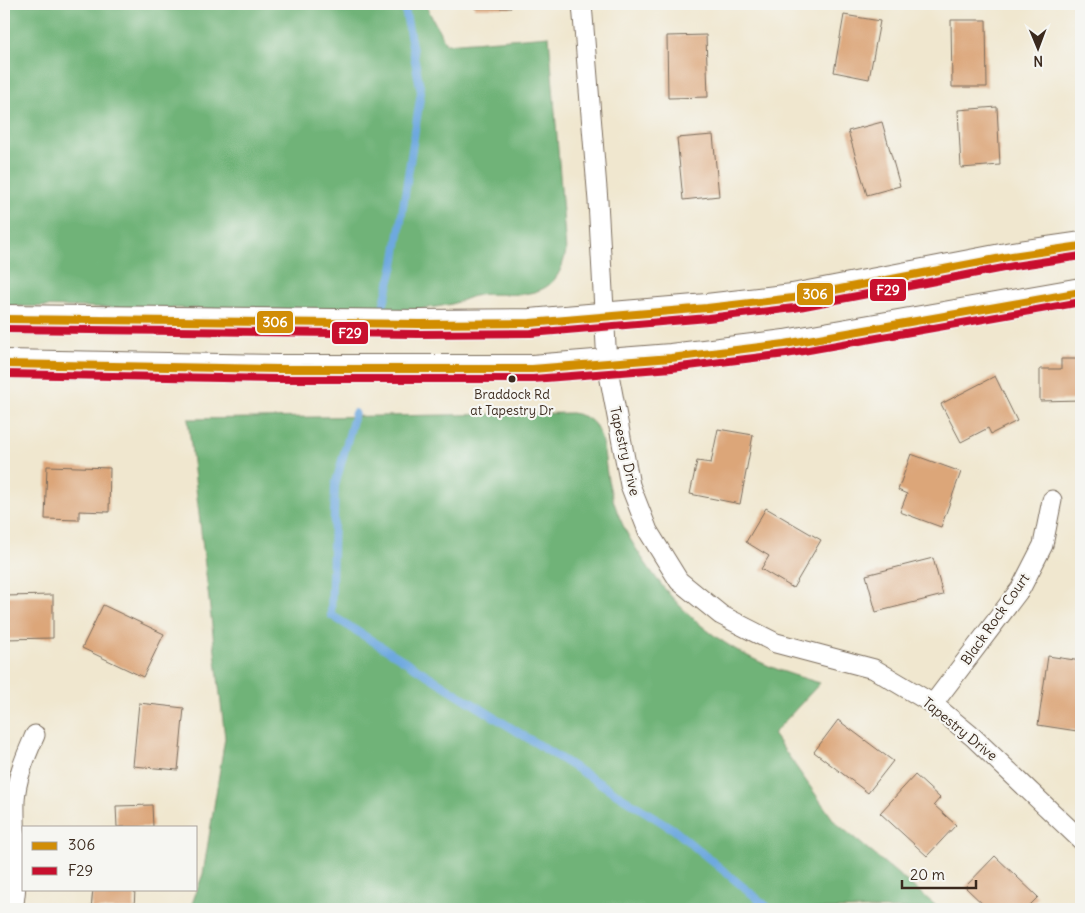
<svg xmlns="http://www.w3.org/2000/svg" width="1085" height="913" font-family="Delius,sans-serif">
<rect width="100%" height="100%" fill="#f6f6f2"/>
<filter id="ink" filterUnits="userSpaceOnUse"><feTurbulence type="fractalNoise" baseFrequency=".02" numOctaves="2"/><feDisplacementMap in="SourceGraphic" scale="10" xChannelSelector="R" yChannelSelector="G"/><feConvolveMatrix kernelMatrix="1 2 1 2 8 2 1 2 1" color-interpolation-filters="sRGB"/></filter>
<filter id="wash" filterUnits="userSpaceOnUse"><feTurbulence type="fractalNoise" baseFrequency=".0096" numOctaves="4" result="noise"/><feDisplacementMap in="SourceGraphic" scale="20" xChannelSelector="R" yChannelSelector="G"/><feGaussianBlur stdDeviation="1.12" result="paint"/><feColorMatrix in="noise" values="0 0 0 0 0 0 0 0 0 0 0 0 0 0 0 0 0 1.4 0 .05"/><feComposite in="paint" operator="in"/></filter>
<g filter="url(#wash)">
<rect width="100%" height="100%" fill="#f0e7cf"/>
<path fill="#70b378" stroke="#566e4b" d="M4 4H425L446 44 549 36 566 251C563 265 559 279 546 287 526 299 500 292 478 295 469 297 461 301 452 304 435 308 417 309 399 311L4 306V229L9 228 4 166Z
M572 413C581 415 589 417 595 425 606 441 604 465 609 484 613 502 620 521 629 537 664 597 705 639 769 666 785 673 803 678 820 683L773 734 835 822 940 909H190L203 874 225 738 188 419Z"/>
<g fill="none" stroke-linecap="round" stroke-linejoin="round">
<path stroke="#6ea9df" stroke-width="8" d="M384 303 394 265 421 92 404 4
M355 413 335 486 331 615 673 829 770 909"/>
</g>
<g id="blocks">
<path fill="#dca679" d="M474 4H511V8H474Z
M844 15 880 21 869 79 834 72Z
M951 20H986L987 87H952Z
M706 35 708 97 668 98 667 36Z
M997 107 1000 165 961 168 958 110Z
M882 122 900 186 867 195 848 131Z
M713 135 719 196 683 200 677 138Z
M1061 359H1081V400L1040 401V369H1061Z
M995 376 1017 421 991 434 988 428 961 442 941 404Z
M718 429 753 435 740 504 690 494 697 461 711 463Z
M911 454 961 472 941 527 900 512 907 494 898 490Z
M47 466 110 468 109 512 79 511V520L45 519Z
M766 508 821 540 793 588 761 569 769 556 746 542Z
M933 558 943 595 876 612 866 575Z
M53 595V638L4 639V596Z
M103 605 164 634 143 677 82 648Z
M1048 656 1081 661V701L1077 731 1038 725Z
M139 703 184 708 178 770 133 766Z
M838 720 893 761 868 793 814 752Z
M915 775 940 798 934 805 956 825 927 856 880 813Z
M152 805 153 827H117L116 806Z
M995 856 1038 897 1026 909H988L965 887Z
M93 889H135L134 909H91Z"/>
</g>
</g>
<g filter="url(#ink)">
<use href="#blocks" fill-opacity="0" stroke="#7a6c5c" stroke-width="1"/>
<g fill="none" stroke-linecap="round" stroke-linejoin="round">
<defs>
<path id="street" d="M582 4 598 201 607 364 630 485 648 531 679 581 721 615 776 643 874 669 933 704 973 737 1081 840
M933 704 1021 588 1043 545 1052 500
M13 909C20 873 14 837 15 801 16 778 26 756 35 735"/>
<path id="primary" d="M4 319 419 324 530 323 707 308 793 298 1012 256 1081 246
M4 364 277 369H532L671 358 785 344 1081 292"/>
</defs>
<use href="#street" stroke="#7a6c5c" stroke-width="21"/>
<use href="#primary" stroke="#7a6c5c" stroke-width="30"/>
<use href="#street" stroke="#fff" stroke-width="19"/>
<use href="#primary" stroke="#fff" stroke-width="28"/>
<defs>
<path id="bus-1" d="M4 319 419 324 530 323 707 308 793 298 1012 256 1081 246
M4 364 277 369H532L671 358 785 344 1081 292"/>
<path id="bus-2" d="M4 329 419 334 531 333 708 318 794 308 1014 266 1081 256
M4 374 277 379H533L672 368 786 354 1081 302"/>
</defs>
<use href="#bus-1" stroke="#f6f6f2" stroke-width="11"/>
<use href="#bus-2" stroke="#f6f6f2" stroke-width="11"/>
<use href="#bus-1" stroke="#d18d06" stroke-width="8"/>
<use href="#bus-2" stroke="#c8102e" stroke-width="8"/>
</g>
</g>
<circle fill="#3b2a1e" stroke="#f6f6f2" stroke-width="2" cx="512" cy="379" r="4.5"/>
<g text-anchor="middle" stroke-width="4.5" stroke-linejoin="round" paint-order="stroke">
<g font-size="13" fill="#3b2a1e" stroke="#f6f6f2">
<text x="512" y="399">Braddock Rd<tspan x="512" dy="16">at Tapestry Dr</tspan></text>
</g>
<g font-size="14" fill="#3b2a1e" stroke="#f6f6f2">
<text transform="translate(625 451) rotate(77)" y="5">Tapestry Drive</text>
<text transform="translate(995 619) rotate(-55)" y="5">Black Rock Court</text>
<text transform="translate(960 729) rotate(39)" y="5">Tapestry Drive</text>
</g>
</g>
<g stroke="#f6f6f2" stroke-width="2">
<rect x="869" y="278" width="38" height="24" rx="5" fill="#c8102e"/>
<rect x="796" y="282" width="38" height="24" rx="5" fill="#d18d06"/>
<rect x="256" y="310" width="38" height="24" rx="5" fill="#d18d06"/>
<rect x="331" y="321" width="38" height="24" rx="5" fill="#c8102e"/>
</g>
<g font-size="14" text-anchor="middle" font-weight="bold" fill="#fff">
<text x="888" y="295">F29</text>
<text x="815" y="299">306</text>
<text x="275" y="327">306</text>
<text x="350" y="338">F29</text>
</g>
<rect width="1085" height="913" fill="none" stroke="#f6f6f2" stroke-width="20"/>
<rect x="22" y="826" width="175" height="65" fill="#f6f6f2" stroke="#aba49d"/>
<rect x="32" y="842" width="25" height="8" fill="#d18d06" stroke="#aba49d"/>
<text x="68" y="850" font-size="15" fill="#3b2a1e">306</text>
<rect x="32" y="867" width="25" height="8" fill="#c8102e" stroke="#aba49d"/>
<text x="68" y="876" font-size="15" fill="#3b2a1e">F29</text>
<g transform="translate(1038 48) rotate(179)" stroke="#f6f6f2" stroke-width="4" paint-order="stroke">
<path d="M0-4L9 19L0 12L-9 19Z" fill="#3b2a1e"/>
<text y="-8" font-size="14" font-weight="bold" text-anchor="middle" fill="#3b2a1e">N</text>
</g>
<path d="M902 880v8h74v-8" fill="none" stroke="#3b2a1e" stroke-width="2.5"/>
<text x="910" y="880" font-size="15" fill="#3b2a1e" stroke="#f6f6f2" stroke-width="4" paint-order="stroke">20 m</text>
</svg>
